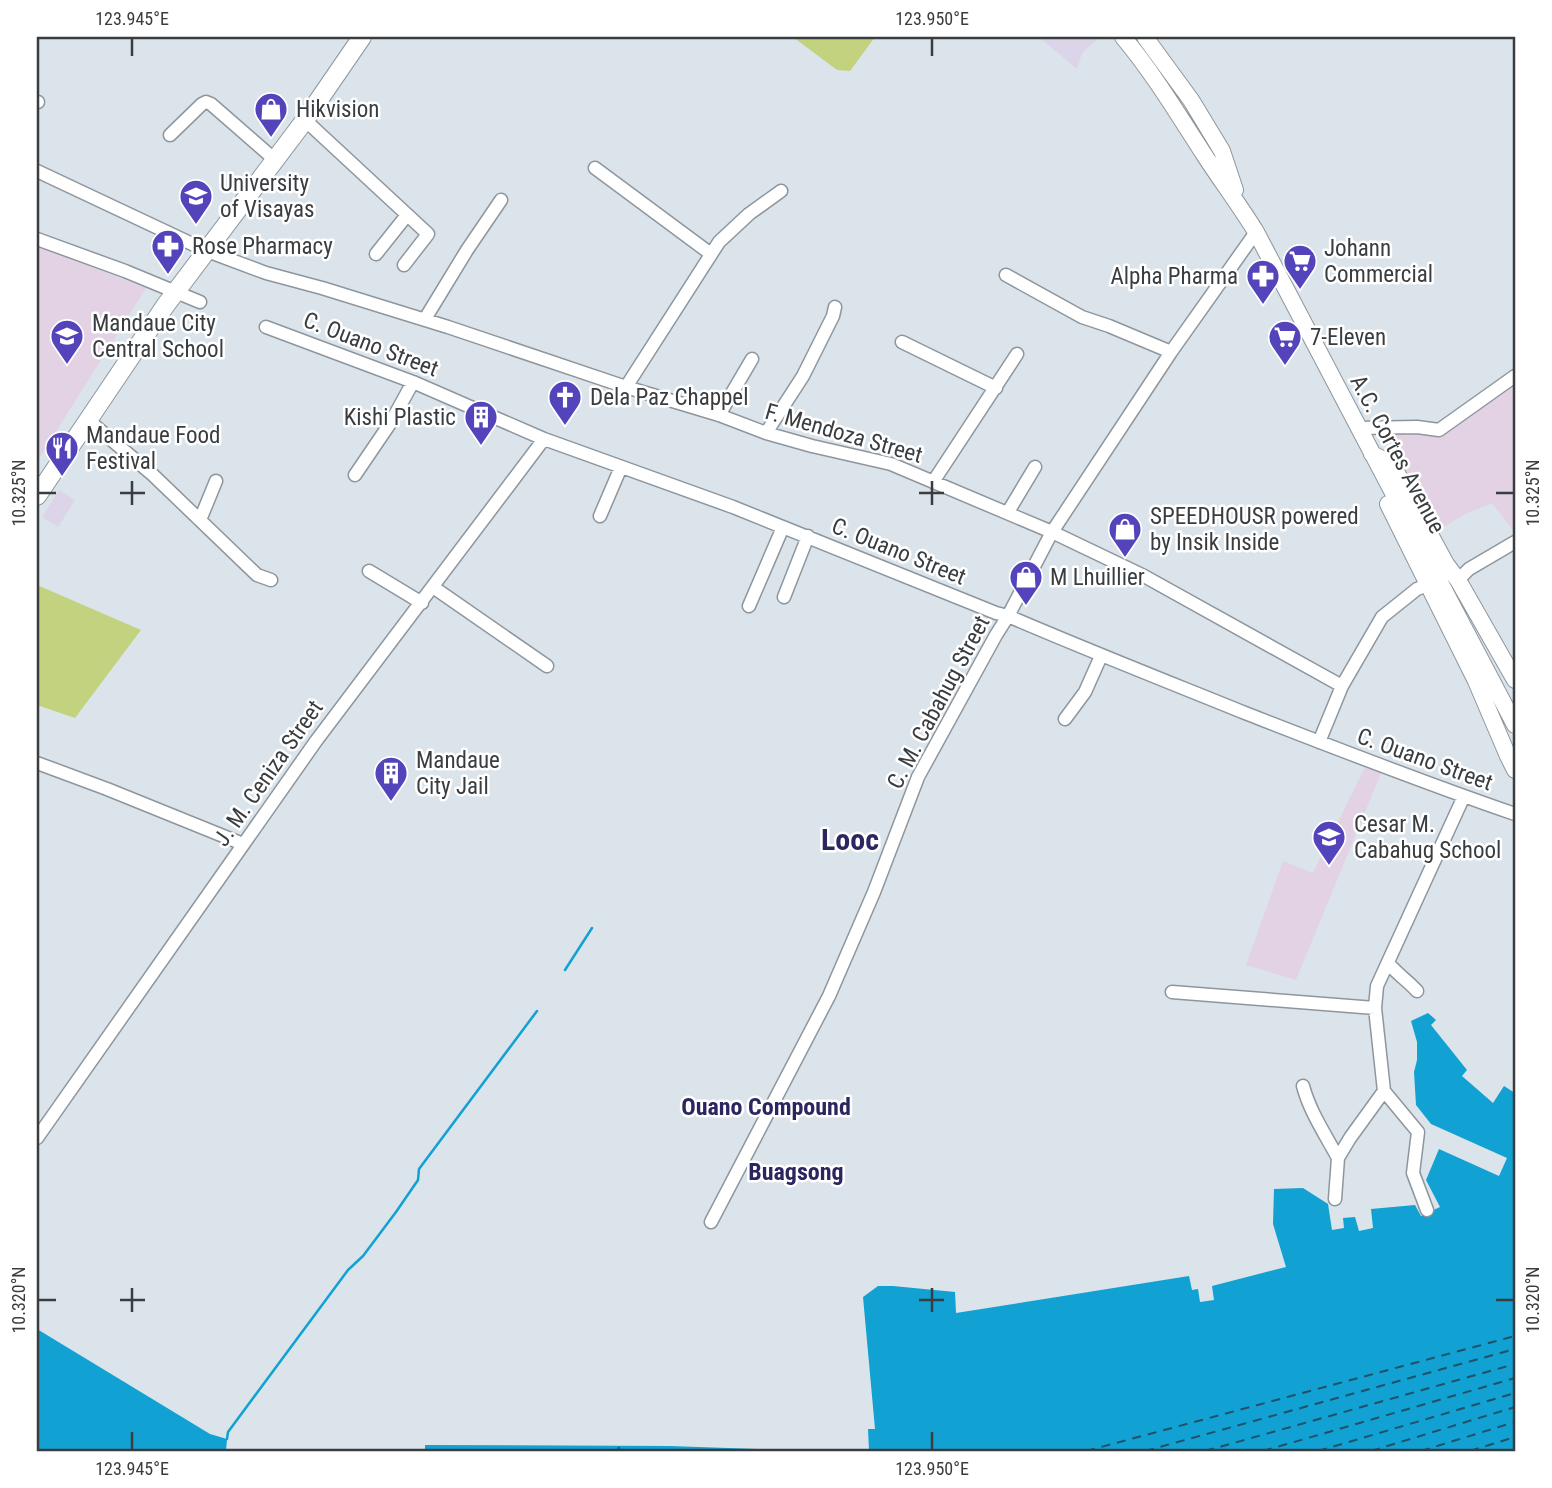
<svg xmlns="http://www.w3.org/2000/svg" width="1552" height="1488" font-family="'Roboto Condensed',sans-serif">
<rect width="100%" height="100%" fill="#dbe3eb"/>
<path fill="#dcd4e8" d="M1039 37H1100L1082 53 1077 69Z
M59 490 75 500 58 527 42 517Z"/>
<path fill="#e2d2e4" d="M37 246 146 288 37 462Z
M1515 379V533L1492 503 1466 514 1436 531 1386 437 1412 428 1439 431Z
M1365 767 1381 773 1296 980 1246 965 1283 861 1313 873Z"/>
<path fill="#c2d27e" d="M793 37H875L850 71 837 70Z
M37 585 141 630 75 718 37 705Z"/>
<path fill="#11a1d3" d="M1428 1013 1436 1020 1431 1025 1467 1070 1462 1076 1493 1103 1504 1086 1515 1093V1451H869L868 1429H875L863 1297 878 1286H893L955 1292 956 1313 1189 1276 1192 1290 1198 1289 1200 1302 1214 1300 1212 1286 1286 1267 1273 1224 1274 1189 1303 1188 1328 1204 1332 1230 1344 1228 1343 1218 1355 1217 1359 1231 1373 1228 1371 1209 1415 1205 1421 1216 1440 1207 1426 1180 1439 1149 1499 1176 1507 1158 1431 1124 1416 1105 1414 1072 1417 1060V1042L1411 1021Z
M37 1329 210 1434 227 1439 226 1451H37Z
M425 1445 670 1446 817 1451H425Z"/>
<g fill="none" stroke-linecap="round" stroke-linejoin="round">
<path stroke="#11a1d3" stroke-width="2.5" d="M565 970 592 928
M227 1439 228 1432 348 1270 363 1256 396 1212 418 1180 419 1169 537 1011"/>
<path stroke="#205167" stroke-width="2" stroke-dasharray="9 7" stroke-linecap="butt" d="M618 1451 619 1447
M1086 1451 1515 1336
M1145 1451 1515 1349
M1205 1451 1515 1364
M1263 1451 1515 1378
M1318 1451 1515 1393
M1371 1451 1515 1407
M1421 1451 1515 1422
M1470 1451 1515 1437"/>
<defs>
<path id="minor" d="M37 102H38
M305 120 428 234 404 265
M170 135 202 104 206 102 211 104 274 159
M595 168 711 254
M37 171 207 251 266 273 322 288 448 327 626 387 719 415 766 433 812 446 891 464 1052 532 1144 576 1342 686
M37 239 125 271 200 302
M376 254 407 215
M1006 275 1082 317 1109 326 1171 352
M425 319 467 250 501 200
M266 327 413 382 544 439 733 507 996 613 1008 616C1087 650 1166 681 1245 713 1335 748 1424 783 1515 814
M902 342 996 388
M626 387 719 242 749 214 781 191
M719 415 752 359
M88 420 153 475 257 575 271 580
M1358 428 1417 427 1439 430 1515 376
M766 433 803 376 833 316 835 307
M355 475 391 422 413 382
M933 482 1017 354
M1008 512 1035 467
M600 516 621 467
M200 520 216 481
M369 571 422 603
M1458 580 1469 569 1515 542
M433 587 547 666
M784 597 808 536
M749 606 783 527
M1065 719 1085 692 1101 656
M1319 742 1342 686 1382 617 1417 589 1428 585
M37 763 107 789 243 844
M1388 963C1396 973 1408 981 1417 991
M1172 992 1375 1008
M1303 1086C1310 1112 1325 1134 1338 1158
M1384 1091 1418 1132 1413 1173 1427 1210
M37 1138 316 741 544 439
M1335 1199 1338 1158 1350 1138 1384 1091 1375 1008 1377 986 1464 796
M711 1222 829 996 874 892 918 777 996 635 1008 616 1052 532 1171 352 1256 232"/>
<path id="major" d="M1123 37C1154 74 1179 116 1205 156 1222 182 1240 206 1256 232L1515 725
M1145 37 1191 100 1222 151 1235 190
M1372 454 1392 464 1446 564 1458 580 1515 680
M1388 504 1476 681 1508 756 1515 770"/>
<path id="highway" d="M37 496 165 306 305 120 362 37"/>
</defs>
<use href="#minor" stroke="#8e969d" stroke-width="15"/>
<use href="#major" stroke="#8e969d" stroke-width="18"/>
<use href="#highway" stroke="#8e969d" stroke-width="20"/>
<use href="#minor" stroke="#fff" stroke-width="12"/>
<use href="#major" stroke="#fff" stroke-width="16"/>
<use href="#highway" stroke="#fff" stroke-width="18"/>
</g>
<path fill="none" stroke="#3a3d40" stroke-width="2.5" d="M132 38V56M932 38V56M132 481V505M932 481V505M38 493H56M120 493H145M919 493H944M1496 493H1514M132 1288V1312M932 1288V1312M38 1300H56M120 1300H145M919 1300H944M1496 1300H1514M132 1432V1450M932 1432V1450"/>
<defs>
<symbol id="shop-pin" viewBox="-11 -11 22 30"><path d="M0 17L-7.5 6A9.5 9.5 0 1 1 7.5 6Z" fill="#5444bc" stroke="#fff"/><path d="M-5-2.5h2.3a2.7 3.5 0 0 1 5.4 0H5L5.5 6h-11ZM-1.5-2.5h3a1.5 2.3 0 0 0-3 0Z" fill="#fff"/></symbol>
<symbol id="university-pin" viewBox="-11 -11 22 30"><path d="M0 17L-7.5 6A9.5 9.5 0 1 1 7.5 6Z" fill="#5444bc" stroke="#fff"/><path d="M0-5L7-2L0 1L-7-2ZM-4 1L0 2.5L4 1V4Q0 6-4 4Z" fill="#fff"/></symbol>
<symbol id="pharmacy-pin" viewBox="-11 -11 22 30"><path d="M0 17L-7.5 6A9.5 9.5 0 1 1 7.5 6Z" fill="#5444bc" stroke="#fff"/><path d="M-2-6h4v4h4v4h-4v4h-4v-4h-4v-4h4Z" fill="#fff"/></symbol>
<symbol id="supermarket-pin" viewBox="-11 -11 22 30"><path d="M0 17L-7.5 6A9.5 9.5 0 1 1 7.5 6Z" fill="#5444bc" stroke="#fff"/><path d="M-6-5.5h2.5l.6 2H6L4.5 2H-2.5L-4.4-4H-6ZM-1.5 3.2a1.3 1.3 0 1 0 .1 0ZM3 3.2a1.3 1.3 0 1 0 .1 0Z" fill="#fff"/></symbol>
<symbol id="school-pin" viewBox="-11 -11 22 30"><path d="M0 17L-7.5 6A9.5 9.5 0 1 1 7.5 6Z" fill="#5444bc" stroke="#fff"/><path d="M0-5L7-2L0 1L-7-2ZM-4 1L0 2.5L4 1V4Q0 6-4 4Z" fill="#fff"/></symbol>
<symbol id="church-pin" viewBox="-11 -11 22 30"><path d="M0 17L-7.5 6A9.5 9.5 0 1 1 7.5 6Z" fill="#5444bc" stroke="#fff"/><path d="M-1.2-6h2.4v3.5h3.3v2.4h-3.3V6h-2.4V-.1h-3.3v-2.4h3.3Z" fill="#fff"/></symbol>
<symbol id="building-pin" viewBox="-11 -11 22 30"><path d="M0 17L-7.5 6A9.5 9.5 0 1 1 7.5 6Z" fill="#5444bc" stroke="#fff"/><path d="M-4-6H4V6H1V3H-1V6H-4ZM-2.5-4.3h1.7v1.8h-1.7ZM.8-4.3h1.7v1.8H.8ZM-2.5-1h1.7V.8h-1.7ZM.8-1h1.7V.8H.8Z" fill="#fff"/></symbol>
<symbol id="restaurant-pin" viewBox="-11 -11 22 30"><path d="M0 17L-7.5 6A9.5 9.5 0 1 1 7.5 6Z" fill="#5444bc" stroke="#fff"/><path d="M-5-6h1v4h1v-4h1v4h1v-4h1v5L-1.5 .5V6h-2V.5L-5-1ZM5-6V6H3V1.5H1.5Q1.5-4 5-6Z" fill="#fff"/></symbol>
</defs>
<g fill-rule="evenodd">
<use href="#shop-pin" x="252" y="90" width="38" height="52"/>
<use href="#university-pin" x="177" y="177" width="38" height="52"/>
<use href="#pharmacy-pin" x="149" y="227" width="38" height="52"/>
<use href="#supermarket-pin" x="1281" y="242" width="38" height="52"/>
<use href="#pharmacy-pin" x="1244" y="257" width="38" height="52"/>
<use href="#school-pin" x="48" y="317" width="38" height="52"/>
<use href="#supermarket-pin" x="1266" y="318" width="38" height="52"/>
<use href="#church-pin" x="546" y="378" width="38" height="52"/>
<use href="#building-pin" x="462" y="398" width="38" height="52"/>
<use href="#restaurant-pin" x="43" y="429" width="38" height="52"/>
<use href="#shop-pin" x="1106" y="510" width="38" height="52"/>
<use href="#shop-pin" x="1007" y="558" width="38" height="52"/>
<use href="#building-pin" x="372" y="754" width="38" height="52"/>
<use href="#school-pin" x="1310" y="818" width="38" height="52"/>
</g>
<g text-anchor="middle" stroke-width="5" stroke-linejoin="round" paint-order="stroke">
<g font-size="23" fill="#3a3d40" stroke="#fff" text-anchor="start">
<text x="296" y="117">Hikvision</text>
<text x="220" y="191">University<tspan x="220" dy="26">of Visayas</tspan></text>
<text x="192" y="254">Rose Pharmacy</text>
<text x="1324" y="256">Johann<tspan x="1324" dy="26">Commercial</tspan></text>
<text x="1238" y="284" text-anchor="end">Alpha Pharma</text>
<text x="92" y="331">Mandaue City<tspan x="92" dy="26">Central School</tspan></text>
<text x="1310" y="345">7-Eleven</text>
<text x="590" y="405">Dela Paz Chappel</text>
<text x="456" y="425" text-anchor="end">Kishi Plastic</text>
<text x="86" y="443">Mandaue Food<tspan x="86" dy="26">Festival</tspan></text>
<text x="1150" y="524">SPEEDHOUSR powered<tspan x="1150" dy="26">by Insik Inside</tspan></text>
<text x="1050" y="585">M Lhuillier</text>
<text x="416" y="768">Mandaue<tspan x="416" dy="26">City Jail</tspan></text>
<text x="1354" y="832">Cesar M.<tspan x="1354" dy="26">Cabahug School</tspan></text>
</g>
<g font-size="23" fill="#3a3d40" stroke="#fff">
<text transform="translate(371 344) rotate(21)" y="8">C. Ouano Street</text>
<text transform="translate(844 433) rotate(16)" y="8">F. Mendoza Street</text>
<text transform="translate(1398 454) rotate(62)" y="8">A.C. Cortes Avenue</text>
<text transform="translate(899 551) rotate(22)" y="8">C. Ouano Street</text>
<text transform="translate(938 702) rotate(-62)" y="8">C. M. Cabahug Street</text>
<text transform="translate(1425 759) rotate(20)" y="8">C. Ouano Street</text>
<text transform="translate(268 773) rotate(-55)" y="8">J. M. Ceniza Street</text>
</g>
<g font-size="24" font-weight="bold" fill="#2b2560" stroke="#fff">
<text x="766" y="1115">Ouano Compound</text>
<text x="796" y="1180">Buagsong</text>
</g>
<g font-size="30" font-weight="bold" fill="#2b2560" stroke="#fff">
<text x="850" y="850">Looc</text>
</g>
</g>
<rect width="1552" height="1488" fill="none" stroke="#ffffff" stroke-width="77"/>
<rect x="38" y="38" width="1476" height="1412" fill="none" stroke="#3a3d40" stroke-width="2.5"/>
<g font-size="18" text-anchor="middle" fill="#3a3d40">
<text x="132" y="25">123.945°E</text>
<text x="932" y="25">123.950°E</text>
<text transform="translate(19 493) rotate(-90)" y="6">10.325°N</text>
<text transform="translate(1533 493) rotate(-90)" y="6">10.325°N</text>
<text transform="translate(19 1300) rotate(-90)" y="6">10.320°N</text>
<text transform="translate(1533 1300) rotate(-90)" y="6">10.320°N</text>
<text x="132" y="1475">123.945°E</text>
<text x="932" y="1475">123.950°E</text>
</g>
</svg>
